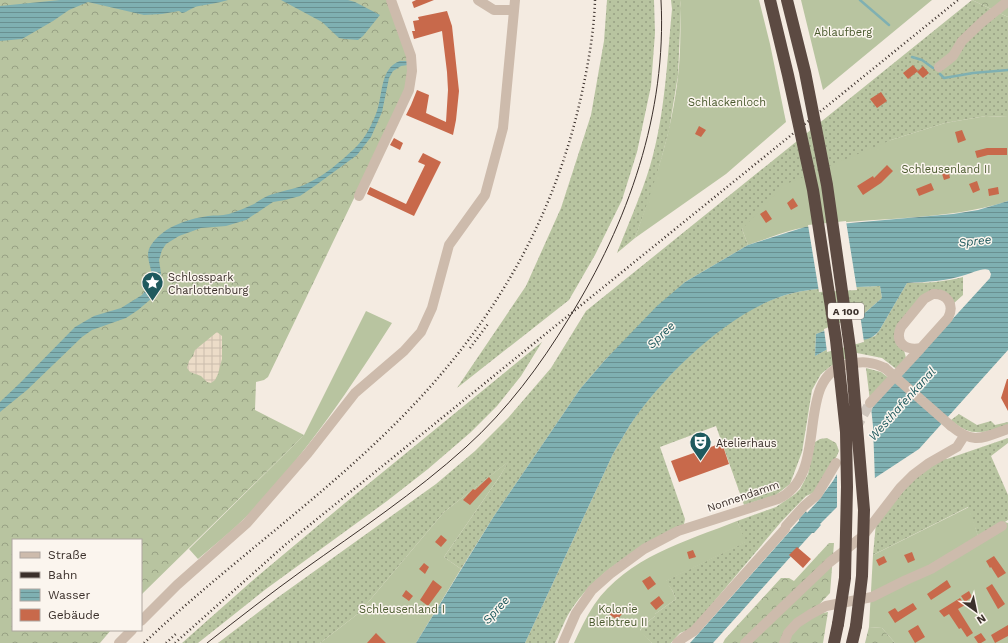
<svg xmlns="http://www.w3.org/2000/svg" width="1008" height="643" font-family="'Work Sans',sans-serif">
<defs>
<pattern id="grass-dots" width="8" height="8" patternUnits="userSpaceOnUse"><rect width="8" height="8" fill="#b8c4a0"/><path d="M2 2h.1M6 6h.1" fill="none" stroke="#97a083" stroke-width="1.8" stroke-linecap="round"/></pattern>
<pattern id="forest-crowns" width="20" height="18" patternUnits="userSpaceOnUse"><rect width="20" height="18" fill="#b8c4a0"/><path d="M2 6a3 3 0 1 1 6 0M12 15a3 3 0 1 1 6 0" fill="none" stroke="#97a083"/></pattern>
<pattern id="plaza-grid" width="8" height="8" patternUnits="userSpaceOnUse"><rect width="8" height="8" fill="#ecdcc8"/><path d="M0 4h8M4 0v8" fill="none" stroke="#cbbdac"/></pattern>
<pattern id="water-rules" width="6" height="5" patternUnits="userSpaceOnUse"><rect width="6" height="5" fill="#7fb0b2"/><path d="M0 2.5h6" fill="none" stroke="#699091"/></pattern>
</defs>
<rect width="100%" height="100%" fill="#f4ebe1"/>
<path fill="url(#grass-dots)" d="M607 0H654L655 33 651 86 637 152 622 200 595 255 569 300 457 388 526 286 561 208 591 115 604 41Z
M671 0H680L681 8 678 75 669 130 654 186 635 238 617 253C628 224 641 196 650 166 665 115 667 62 672 9Z
M972 0 1008 17V117L986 116 945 123 891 140 742 229 748 245 685 282 605 360 580 389 494 516 461 569 444 557 500 476 508 462 444 512 359 613 320 643H218L277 598 436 484 475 451 508 418 551 368 586 311Z
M963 277V295L953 304 934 291 898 327 906 358 899 371 882 358 857 353 831 366 821 374 812 390 802 452 790 484 776 495 744 505 716 426 660 447 685 519 684 524C641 547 602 566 573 607 565 618 561 631 555 643H525L613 454C618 445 624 435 630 425 663 376 730 309 789 294 818 286 850 288 880 286L882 298 859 318 816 334 815 356 826 350 875 336 879 331 907 283C926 283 945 282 963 277Z
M542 342 521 376 497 406 471 432 428 469 387 501 266 589 198 643H182L252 581 345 503Z
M866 368 881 372 890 379 870 401Z
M959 414 977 425 991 421 995 425 1008 422V425C985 432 972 439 951 420Z
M827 438 836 443 839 451 834 462 815 492 806 496 781 522 691 629 680 633 671 643H652L640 631 643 626 655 616V614L676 599 672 590 665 581 745 542 737 521 776 507 795 494 800 489 808 474 815 442 820 439Z
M1008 438V443L991 456 1008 495V520L979 539 968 507 873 555 876 523 914 479 944 458 947 459Z"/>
<path fill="url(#forest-crowns)" d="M0 0H389L408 61 406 86 384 136 268 377 264 380 256 382 255 410 304 435 141 595V540H13V630H111L100 643H0Z
M972 0H1008V17Z
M829 543H834L830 593 815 609 818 614 828 612 823 643H723L725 639 781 578H789L794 581Z
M869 627 882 628 895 643H865Z"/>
<path fill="#b8c4a0" d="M680 0H759L770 44 786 122 726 174 635 238C654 185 672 132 678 76 681 54 680 31 681 8Z
M801 0H932L823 90Z
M986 116 1008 117V201C943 222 874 216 807 227 787 230 767 239 748 245L742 229 784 185 891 140 945 123Z
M366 311 392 323C350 389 301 461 246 517 231 532 214 545 198 559L189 549 304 435Z
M509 461 500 476 444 557 461 569 416 643H320L359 613 444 512Z
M969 507 979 539 1005 522 1008 523V643H895L882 628 869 627 873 555Z
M737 521 746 542 666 581 672 590 676 599 655 614V616L643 626 640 630 652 643H574C580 630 586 617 594 605 627 557 687 541 737 521Z"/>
<path fill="url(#plaza-grid)" d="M217 332 222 336V359L218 374 215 380 211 383 207 382 201 376 190 372 187 368 189 361 193 356 195 350Z"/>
<path fill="url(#water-rules)" d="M60 0H228C218 3 209 4 199 6 192 7 188 12 182 13L179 11 162 14 144 15 88 2 69 10 53 21 22 39 0 41V6Z
M281 0H348L355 2 380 15 363 36 358 40 345 39 339 38 322 22Z
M400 61H408V65L401 66 393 71 389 78 382 112 371 137 357 155 316 185 300 196 285 200 273 202 246 220 226 226 201 228 179 236 166 244 162 250 159 260 162 280 158 293 138 310 126 318 92 330 82 337 27 390 0 412V402L20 383 75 327 94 316 121 308 142 295 145 291 152 285C155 274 145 259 149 249 159 228 187 219 208 216 215 215 221 216 229 214 237 211 246 208 254 204 260 200 266 196 273 194 285 190 297 189 308 183 325 175 340 162 354 149 365 139 372 125 377 111 383 94 380 68 400 61Z
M1008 201V350L919 449 855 491 841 503 820 524 821 525 814 533H812L713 643H690L799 521V519L806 511 807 513 818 501 833 481 849 454 867 416 875 404 990 278 991 274 989 270C983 267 972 273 965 275 946 281 927 282 907 283L879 331C874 337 868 340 860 340L826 350 815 356 816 334 859 318 882 298 880 286C850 288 818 286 789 294 730 310 663 376 630 425 624 435 618 445 613 454L525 643H416L494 516 580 389 605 360 657 306 685 282 748 245 805 227 953 214 978 210Z"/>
<path fill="#f4ebe1" d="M846 221 857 290 819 292 808 225Z
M860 314 864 342 827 352 824 329 858 316Z
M871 407 873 426 875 481 851 497 837 510V470L848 453Z"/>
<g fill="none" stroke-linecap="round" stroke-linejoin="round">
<path stroke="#7fb0b2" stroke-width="2.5" d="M860 0 889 25
M912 57 922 60 933 68
M940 74 944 78 973 73 1008 70"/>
</g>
<path fill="#c8694b" d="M416 0H434L414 8 412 2Z
M447 11 452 26 459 91 456 120 453 135 406 115 411 105 417 90 429 95 426 113 446 122 448 90 447 72 442 31 414 39 412 31H415L413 21 419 20 418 17Z
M913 65 918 71 908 79 903 73Z
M923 66 929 73 923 78 917 72Z
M881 92 887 101 877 108 870 99Z
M699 126 706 130 701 137 695 134Z
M962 130 966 140 958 143 955 132Z
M394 138 403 143 400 150 390 145Z
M987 148H1007V155H988L977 158 975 151Z
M423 153 441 162 414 216 367 194 370 187 406 204 425 165 418 162Z
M887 165 893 171 881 183 863 195 857 186 873 176 874 178Z
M948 169 950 178 944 180 941 171Z
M977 181 980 190 973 193 969 184Z
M931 183 934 190 919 196 916 189Z
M998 187 999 194 989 196 988 189Z
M793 198 798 206 791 210 787 203Z
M766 210 772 219 766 223 760 214Z
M1007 379H1008V411L1001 398Z
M722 443 729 464 679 482 671 461Z
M489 477 492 481 470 505 463 500 473 489 475 490Z
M441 535 447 540 441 547 435 542Z
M797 547 811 559 803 568 789 555Z
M693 550 696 557 689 559 687 552Z
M912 552 915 560 908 563 904 555Z
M884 556 887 562 879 566 876 560Z
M994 556 1006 573 998 578 991 567 990 568 986 561Z
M424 563 429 567 425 574 419 569Z
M650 576 656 584 648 590 642 581Z
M433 580 442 587 428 606 420 600Z
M947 580 951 587 931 600 927 594Z
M992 584 1005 604 998 609 986 588Z
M406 590 413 596 409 601 402 596Z
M969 591 972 597 965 602 961 596Z
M659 596 664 603 656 610 650 603Z
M960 598 965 605 958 609 973 633 967 637 961 628 959 629 949 614 944 617 939 611Z
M913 603 917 609 895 623 888 612 895 608 898 612Z
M614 608 622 614 617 620 609 614Z
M918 625 925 637 915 643 908 631Z
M1008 625V636L995 643 991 635Z
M376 633 386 643H367Z
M981 633 986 640 981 643H978L974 637Z"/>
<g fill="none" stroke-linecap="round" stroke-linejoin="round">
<path stroke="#cfc6bd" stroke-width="10" stroke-dasharray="10 5" stroke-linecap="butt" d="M856 428 870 403"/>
<path stroke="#cdbbac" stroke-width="10" d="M478 0 494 10H514
M939 67 953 56 962 41 982 22 1008 1
M359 196 409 90 412 71 411 56 391 0
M933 294C947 293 955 305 948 318L921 348C906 351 894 343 901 327L924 299Z
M870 403 921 348
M951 426C974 445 982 438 1008 429
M141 621 177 585 247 523 308 453 355 393 404 351 421 332 432 308 449 245 485 195 503 128 515 0
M119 643 132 630
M563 643 576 613 592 590 610 574 644 549 678 531 778 499C833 473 791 376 849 364 863 361 873 362 885 368
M677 643 683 638 694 631 785 529 786 526 804 506 817 495 836 463
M745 643 830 562 863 536 900 488 913 475 929 463 957 447 964 436
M784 643 788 633 797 623 811 614 826 606 872 597 906 580 931 569 1002 526"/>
<path stroke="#5c4a42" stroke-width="12" d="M834 643 838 624
M852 643 856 626"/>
<path stroke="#3b302b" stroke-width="1" d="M207 643C239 618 271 593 303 570 358 531 415 493 466 447 507 410 540 366 569 318 628 223 667 113 661 0"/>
<path stroke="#3b302b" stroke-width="2.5" stroke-dasharray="1 3" stroke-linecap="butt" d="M470 348 488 324
M144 643C225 566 317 502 396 423 489 330 552 226 581 97 588 65 594 33 595 0
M166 643 177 633
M175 643 285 545 958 0"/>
<path stroke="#cdbbac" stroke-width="10" d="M885 368 951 426"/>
<path stroke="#5c4a42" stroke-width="12" d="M770 0 788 75 813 190 836 340 846 432 847 487 845 578 838 624
M787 0 805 72 827 185 851 355 864 510 862 576 856 626"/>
</g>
<defs>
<symbol id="sight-pin" viewBox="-11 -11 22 30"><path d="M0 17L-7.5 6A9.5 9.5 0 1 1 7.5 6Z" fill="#1f5a5e" stroke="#fbf5ee"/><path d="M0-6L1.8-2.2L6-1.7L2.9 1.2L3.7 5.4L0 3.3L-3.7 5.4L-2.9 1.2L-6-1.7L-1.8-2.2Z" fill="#fff"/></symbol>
<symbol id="theatre-pin" viewBox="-11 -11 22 30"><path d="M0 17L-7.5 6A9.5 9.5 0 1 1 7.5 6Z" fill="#1f5a5e" stroke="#fbf5ee"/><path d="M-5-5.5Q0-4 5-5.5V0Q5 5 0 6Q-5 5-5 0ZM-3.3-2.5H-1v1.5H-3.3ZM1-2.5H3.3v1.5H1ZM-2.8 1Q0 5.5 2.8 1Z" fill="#fff"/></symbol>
</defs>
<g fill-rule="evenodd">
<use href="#sight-pin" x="140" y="270" width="25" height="34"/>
<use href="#theatre-pin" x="688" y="430" width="25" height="34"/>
</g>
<g text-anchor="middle" stroke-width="3" stroke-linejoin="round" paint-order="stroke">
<rect fill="#fbf5ee" stroke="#756b66" stroke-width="1" x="828" y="303" width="36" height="16" rx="3"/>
<g font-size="10" font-weight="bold" fill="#3b302b">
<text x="846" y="315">A 100</text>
</g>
<g font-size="11" fill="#4a5a2e" stroke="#fbf5ee">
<text x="843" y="36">Ablaufberg</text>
<text x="727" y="106">Schlackenloch</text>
<text x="946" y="173">Schleusenland II</text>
<text x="402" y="613">Schleusenland I</text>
<text x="618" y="613">Kolonie<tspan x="618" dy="13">Bleibtreu II</tspan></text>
</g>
<g font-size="11" fill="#3b302b" stroke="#fbf5ee" text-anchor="start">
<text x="168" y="281">Schlosspark<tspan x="168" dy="13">Charlottenburg</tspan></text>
<text x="716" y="447">Atelierhaus</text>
</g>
<g font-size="11" fill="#3b302b" stroke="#fbf5ee">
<text transform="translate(743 496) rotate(-19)" y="4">Nonnendamm</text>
</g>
<g font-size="12" font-style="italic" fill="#1f5a5e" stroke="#fbf5ee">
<text transform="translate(975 241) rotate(-6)" y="4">Spree</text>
<text transform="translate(661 335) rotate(-44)" y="4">Spree</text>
<text transform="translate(902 404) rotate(-48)" y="4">Westhafenkanal</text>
<text transform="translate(496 610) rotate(-48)" y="4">Spree</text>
</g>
</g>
<rect x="12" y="539" width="130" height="92" fill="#fbf5ee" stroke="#aea6a0"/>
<rect x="20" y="552" width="20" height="6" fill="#cdbbac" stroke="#aea6a0"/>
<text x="48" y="559" font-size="12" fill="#3b302b">Straße</text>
<rect x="20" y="572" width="20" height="6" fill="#3b302b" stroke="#aea6a0"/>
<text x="48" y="579" font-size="12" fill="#3b302b">Bahn</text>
<rect x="20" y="589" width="20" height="12" fill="url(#water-rules)" stroke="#aea6a0"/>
<text x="48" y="599" font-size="12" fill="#3b302b">Wasser</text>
<rect x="20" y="609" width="20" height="12" fill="#c8694b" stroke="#aea6a0"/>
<text x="48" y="619" font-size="12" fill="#3b302b">Gebäude</text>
<g transform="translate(976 611) rotate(147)" stroke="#fbf5ee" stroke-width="3" paint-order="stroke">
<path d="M0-3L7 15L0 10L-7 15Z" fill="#3b302b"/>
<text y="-6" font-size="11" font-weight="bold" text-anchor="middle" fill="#3b302b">N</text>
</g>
</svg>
